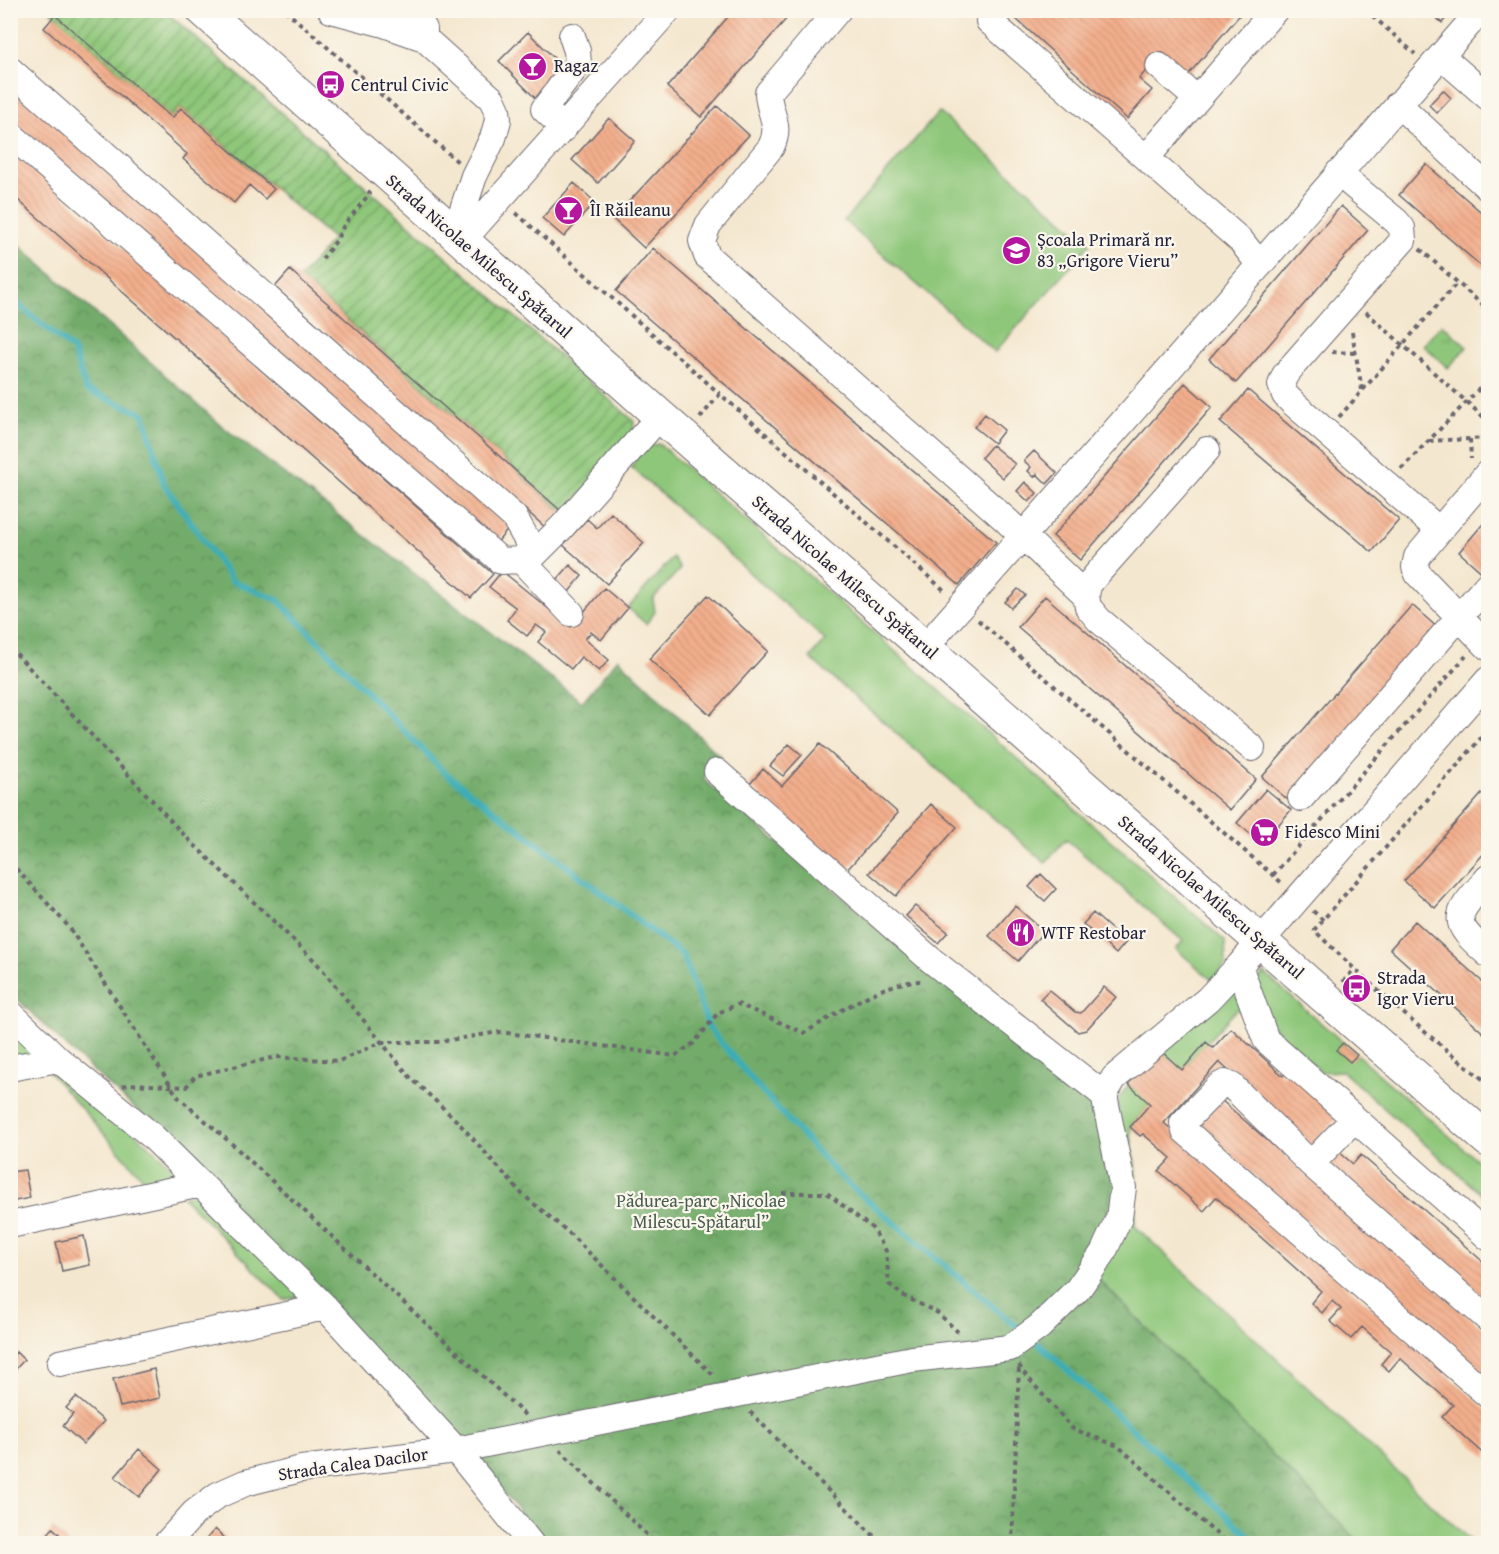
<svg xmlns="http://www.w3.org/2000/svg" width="1499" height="1554" font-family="'Gentium Book Plus',serif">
<defs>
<pattern id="forest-crowns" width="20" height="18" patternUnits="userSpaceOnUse" patternTransform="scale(1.5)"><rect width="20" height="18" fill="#73ac6a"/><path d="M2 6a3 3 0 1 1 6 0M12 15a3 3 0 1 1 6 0" fill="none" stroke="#5e8c58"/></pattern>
<pattern id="park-tufts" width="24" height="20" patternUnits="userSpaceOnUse" patternTransform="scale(1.5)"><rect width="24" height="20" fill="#8fc77a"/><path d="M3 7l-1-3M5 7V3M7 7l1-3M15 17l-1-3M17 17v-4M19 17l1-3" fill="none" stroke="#74a165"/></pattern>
<pattern id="garden-furrows" width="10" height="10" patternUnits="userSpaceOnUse" patternTransform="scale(1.5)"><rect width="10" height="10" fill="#8fc77a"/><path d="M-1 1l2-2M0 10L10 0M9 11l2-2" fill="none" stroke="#74a165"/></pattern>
<pattern id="building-back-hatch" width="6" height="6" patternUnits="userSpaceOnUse" patternTransform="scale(1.5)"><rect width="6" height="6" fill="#f3af8c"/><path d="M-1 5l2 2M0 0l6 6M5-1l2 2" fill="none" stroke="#d0967a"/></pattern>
</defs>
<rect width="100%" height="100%" fill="#fbf7ec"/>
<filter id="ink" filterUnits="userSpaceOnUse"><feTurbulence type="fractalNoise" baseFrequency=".0167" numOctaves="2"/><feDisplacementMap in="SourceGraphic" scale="12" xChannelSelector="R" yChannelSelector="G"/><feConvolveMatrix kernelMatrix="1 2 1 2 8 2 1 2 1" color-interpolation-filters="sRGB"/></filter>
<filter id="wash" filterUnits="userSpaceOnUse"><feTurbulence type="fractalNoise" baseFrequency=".008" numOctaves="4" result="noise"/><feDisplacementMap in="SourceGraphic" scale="24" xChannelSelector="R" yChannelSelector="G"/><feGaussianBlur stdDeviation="1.35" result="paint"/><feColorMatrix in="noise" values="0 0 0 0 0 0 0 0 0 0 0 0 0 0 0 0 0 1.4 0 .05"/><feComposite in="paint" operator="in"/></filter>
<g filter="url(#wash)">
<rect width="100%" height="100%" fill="#f4e7cf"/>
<path fill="#8fc77a" stroke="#58745a" stroke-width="1.5" d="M939 112 1090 244 995 352 844 221Z
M659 444 1225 941 1226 964 1213 981 1176 949 1183 941 1066 839 1045 863 810 658 825 640 631 467 643 447Z
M673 557 680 569 653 599 655 612 646 624 628 608Z
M1264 973 1488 1170V1200L1342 1071 1321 1072 1279 1033 1264 1014 1254 985Z
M1232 992 1237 996 1246 1017 1237 1009 1130 1127 1136 1173 1135 1226 1473 1543H1360L1097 1278 1119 1098C1148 1054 1191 1025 1232 992Z
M10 1022 33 1046 30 1054 17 1058 11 1053Z
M63 1068 185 1178 149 1185 49 1072Z
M194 1193 301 1296 284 1300 183 1197Z"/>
<path fill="url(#forest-crowns)" stroke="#4a6752" stroke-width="1.5" d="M10 237 223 427 582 702 618 658 722 758 703 779 1094 1109 1113 1178 1097 1278 1360 1543H545L476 1459 164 1135 69 1049 11 993Z"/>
<path fill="url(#park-tufts)" stroke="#58745a" stroke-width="1.5" d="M1442 324 1467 347 1448 368 1423 345Z"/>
<path fill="url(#garden-furrows)" stroke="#58745a" stroke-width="1.5" d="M50 11H165L634 421 633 434 564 513 300 278 333 239 181 108 172 118Z"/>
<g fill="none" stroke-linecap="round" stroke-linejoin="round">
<path stroke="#3cadb5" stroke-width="6" d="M10 293 20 306 73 350 86 390 144 414 164 484 232 581 278 600 444 772 683 955 709 1028 759 1088 840 1177 1022 1331
M1039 1344 1258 1544"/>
</g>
<g id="blocks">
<path fill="url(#building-back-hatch)" d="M734 10H794L701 117 667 87Z
M1024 10H1244L1188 75 1162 52 1139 79 1152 90 1127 119 1016 19Z
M1428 10H1453L1442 23Z
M55 15 172 118 181 108 274 189 265 199 249 185 234 203 183 159 187 154 44 28Z
M528 32 567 71 537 100 499 61Z
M10 85 510 527 494 546 10 119Z
M1443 90 1451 98 1437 113 1429 105Z
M717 106 749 135 644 248 613 219Z
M609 118 635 141 598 183 572 160Z
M10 149 493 574 471 598 10 193Z
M1426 164 1488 218V272L1399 195Z
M574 183 595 202 564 237 542 218Z
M1341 206 1368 230 1236 383 1209 359Z
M653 248 996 542 959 585 616 291Z
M290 270 561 511 546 528 275 287Z
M1185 383 1212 407 1080 560 1053 536Z
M1248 390 1399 520 1372 552 1220 422Z
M985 414 1004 430 994 443 974 427Z
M992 445 1015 464 1003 478 981 458Z
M1034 451 1057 473 1047 484 1037 474 1034 477 1028 471 1031 467 1024 461Z
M1025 482 1037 493 1029 502 1017 491Z
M611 513 644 543 607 584 563 545 587 519 597 528Z
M1488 518V573L1486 576 1459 552Z
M570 565 582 576 568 593 556 581Z
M502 571 571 627 604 588 628 608 601 640 591 632 585 639 609 660 599 671 581 657 571 669 538 642 546 632 536 625 527 636 507 620 516 608 489 587Z
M1018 589 1025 595 1011 608 1005 602Z
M708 595 768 651 710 715 649 659Z
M1045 596 1256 779 1230 810 1018 627Z
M1412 605 1439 629 1289 801 1262 777Z
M789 744 802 755 783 776 770 766Z
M820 744 898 813 846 871 749 785 763 769 782 786Z
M1488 787V849L1435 908 1404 881Z
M1266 789 1291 810 1262 844 1237 823Z
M931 804 957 827 896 896 869 873Z
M1041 874 1056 889 1045 901 1029 887Z
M915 906 948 932 938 943 906 916Z
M1015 906 1044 931 1018 961 989 936Z
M1093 913 1126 942 1116 954 1083 924Z
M1415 921 1488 987V1037L1390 949Z
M1104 987 1116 997 1086 1030 1078 1032 1040 999 1049 990 1075 1012 1081 1013Z
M1231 1028 1283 1076 1289 1069 1340 1115 1311 1146 1219 1062 1164 1123 1488 1411V1458L1442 1417 1453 1405 1400 1358 1389 1371 1381 1364 1391 1352 1362 1327 1351 1339 1330 1321 1341 1309 1332 1301 1322 1313 1311 1303 1321 1291 1216 1197 1204 1211 1159 1171 1171 1158 1143 1134 1140 1136 1130 1127 1150 1104 1128 1084 1160 1050 1182 1070 1206 1042 1213 1048Z
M1343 1043 1357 1055 1350 1062 1336 1050Z
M1221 1100 1488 1333V1380L1198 1127Z
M1338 1151 1353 1164 1361 1155 1488 1266V1311L1324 1168Z
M25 1170 30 1198 10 1202V1172Z
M84 1236 90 1265 62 1271 56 1242Z
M10 1352 14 1355 16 1352 24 1360 10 1375Z
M154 1369 160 1398 120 1407 113 1379Z
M76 1397 104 1421 83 1444 63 1426 73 1414 66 1408Z
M139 1449 162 1469 139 1497 115 1477Z
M53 1528 69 1544H39Z
M215 1529 231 1544H202Z"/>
</g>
</g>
<g filter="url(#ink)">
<use href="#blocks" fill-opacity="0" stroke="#6c676f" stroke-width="1.5"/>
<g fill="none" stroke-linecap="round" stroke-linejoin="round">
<defs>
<path id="minor" d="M331 10 384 24 424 38 492 99 497 110 498 120 493 138 474 176 460 218 462 241
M413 10 424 29V38
M838 10 768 93C769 115 782 125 771 147L708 225 702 241 707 256 1006 520 1086 596 1088 607 1099 620 1252 748
M998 10 989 21 1241 241 1260 265
M1441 56 1488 97
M1159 66 1197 99
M10 70 514 517 535 554
M1398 104 1488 188
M564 128 544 109 578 64 577 51 572 36
M10 134 501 561 521 560 535 554 561 528 660 416
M1146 158 1275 10
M1338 173 1396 221 1402 228 1403 240 1294 364 1285 375 1281 385 1285 395 1294 404 1439 530
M462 241 668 10
M1488 473 1417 557 1415 567 1418 574 1488 647
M521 560 571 613
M1086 596 1088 585 1098 573 1207 450
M925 647C1112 436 1296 223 1481 10
M717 772 931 960 1104 1095
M1301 798 1488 584
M1488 878C1456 915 1447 919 1488 954
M1239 966 1266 1040 1488 1237
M10 1013 58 1059 152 1136 325 1307 456 1450 531 1544
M10 1068 58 1059
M1311 1164 1354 1119
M10 1225 201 1184
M1488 1319 1311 1164 1232 1086 1225 1083 1219 1086 1183 1123 1185 1131 1488 1395
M60 1363 325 1307
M166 1544 194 1513 218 1495 245 1483 301 1469 456 1450 912 1359 1010 1348 1039 1327 1078 1289 1103 1253 1119 1218 1123 1188 1104 1095 1114 1078 1208 999 1239 966 1488 680"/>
<path id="major" d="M203 10 660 416 1488 1140"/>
</defs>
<use href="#minor" stroke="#6c676f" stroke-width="28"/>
<use href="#major" stroke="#6c676f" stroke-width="35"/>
<path stroke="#6c676f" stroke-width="4" stroke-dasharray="4.5 4.5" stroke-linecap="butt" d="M285 10 458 162
M1366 10 1415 54
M516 213 720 394
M1420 249 1488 310
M322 259 336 241 344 225 370 193 368 191
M1366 312 1488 421
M1352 332 1362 390
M1332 352 1356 353
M1339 417 1457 283
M700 418 720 394 945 591
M1470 439 1471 459
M1429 441 1488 438
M1401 469 1488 380
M978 620 1283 884
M10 647 185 836 315 961 410 1077 458 1122 522 1194 568 1232 715 1377
M1488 730 1314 930C1369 984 1427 1036 1488 1083
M10 862 69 927 178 1097 232 1144 525 1415
M1273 875 1466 656
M1313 911 1323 920
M1343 982 1354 969
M123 1086 129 1084 186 1087 195 1076 276 1057 339 1061 382 1042H437L500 1032 675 1056 694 1043 718 1013 738 1004 804 1033C837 1014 882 981 921 981
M782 1193H827L873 1229 886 1251 889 1284 902 1295 938 1313 958 1332
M1019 1365 1023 1372 1073 1429 1118 1446 1206 1525 1229 1544
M750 1412 882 1544
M560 1450 656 1544
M1012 1544 1019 1367"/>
<use href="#minor" stroke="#fff" stroke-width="26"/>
<use href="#major" stroke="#fff" stroke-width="33"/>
</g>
</g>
<defs>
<symbol id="bar-disc" viewBox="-11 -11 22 22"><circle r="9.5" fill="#b5179e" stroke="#fbf7ec"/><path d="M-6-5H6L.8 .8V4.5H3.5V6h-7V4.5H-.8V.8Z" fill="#fff"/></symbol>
<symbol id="bus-disc" viewBox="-11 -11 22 22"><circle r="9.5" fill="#b5179e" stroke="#fbf7ec"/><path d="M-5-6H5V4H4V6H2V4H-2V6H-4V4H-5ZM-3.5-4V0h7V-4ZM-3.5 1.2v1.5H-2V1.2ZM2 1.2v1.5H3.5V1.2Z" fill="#fff"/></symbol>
<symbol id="school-disc" viewBox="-11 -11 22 22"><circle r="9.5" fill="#b5179e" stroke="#fbf7ec"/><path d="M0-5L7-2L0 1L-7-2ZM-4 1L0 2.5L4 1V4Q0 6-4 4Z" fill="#fff"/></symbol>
<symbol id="supermarket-disc" viewBox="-11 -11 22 22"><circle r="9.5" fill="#b5179e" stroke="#fbf7ec"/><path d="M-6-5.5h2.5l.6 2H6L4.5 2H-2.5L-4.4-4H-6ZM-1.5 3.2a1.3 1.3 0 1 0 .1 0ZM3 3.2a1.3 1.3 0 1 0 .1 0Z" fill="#fff"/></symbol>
<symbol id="restaurant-disc" viewBox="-11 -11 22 22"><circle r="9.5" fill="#b5179e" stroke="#fbf7ec"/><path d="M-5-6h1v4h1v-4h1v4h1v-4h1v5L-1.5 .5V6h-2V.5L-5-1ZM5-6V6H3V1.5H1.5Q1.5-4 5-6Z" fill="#fff"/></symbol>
</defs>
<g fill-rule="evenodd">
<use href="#bar-disc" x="516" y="50" width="33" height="33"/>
<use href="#bus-disc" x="314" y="68" width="33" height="33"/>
<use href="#bar-disc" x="552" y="194" width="33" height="33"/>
<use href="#school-disc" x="1000" y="234" width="33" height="33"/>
<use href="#supermarket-disc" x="1248" y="816" width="33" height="33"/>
<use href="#restaurant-disc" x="1004" y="916" width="33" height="33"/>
<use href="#bus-disc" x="1340" y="972" width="33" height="33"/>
</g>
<g text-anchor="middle" stroke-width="4.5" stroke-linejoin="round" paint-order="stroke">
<g font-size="18" fill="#22223b" stroke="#fbf7ec" text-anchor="start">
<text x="554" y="72">Ragaz</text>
<text x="351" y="91">Centrul Civic</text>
<text x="590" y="216">ÎI Răileanu</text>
<text x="1037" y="246">Școala Primară nr.<tspan x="1037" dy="21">83 „Grigore Vieru”</tspan></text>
<text x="1285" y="838">Fidesco Mini</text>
<text x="1041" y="939">WTF Restobar</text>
<text x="1377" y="984">Strada<tspan x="1377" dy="21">Igor Vieru</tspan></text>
</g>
<g font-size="18" fill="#22223b" stroke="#fbf7ec">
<text transform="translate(479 256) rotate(41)" y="6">Strada Nicolae Milescu Spătarul</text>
<text transform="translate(845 577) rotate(41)" y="6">Strada Nicolae Milescu Spătarul</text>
<text transform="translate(1211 897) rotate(41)" y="6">Strada Nicolae Milescu Spătarul</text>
<text transform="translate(353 1464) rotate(-8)" y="6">Strada Calea Dacilor</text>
</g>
<g font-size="18" fill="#485c51" stroke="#fbf7ec">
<text x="701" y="1207">Pădurea-parc „Nicolae<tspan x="701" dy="21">Milescu-Spătarul”</tspan></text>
</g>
</g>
<rect width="1499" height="1554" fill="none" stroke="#fbf7ec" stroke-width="36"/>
</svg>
